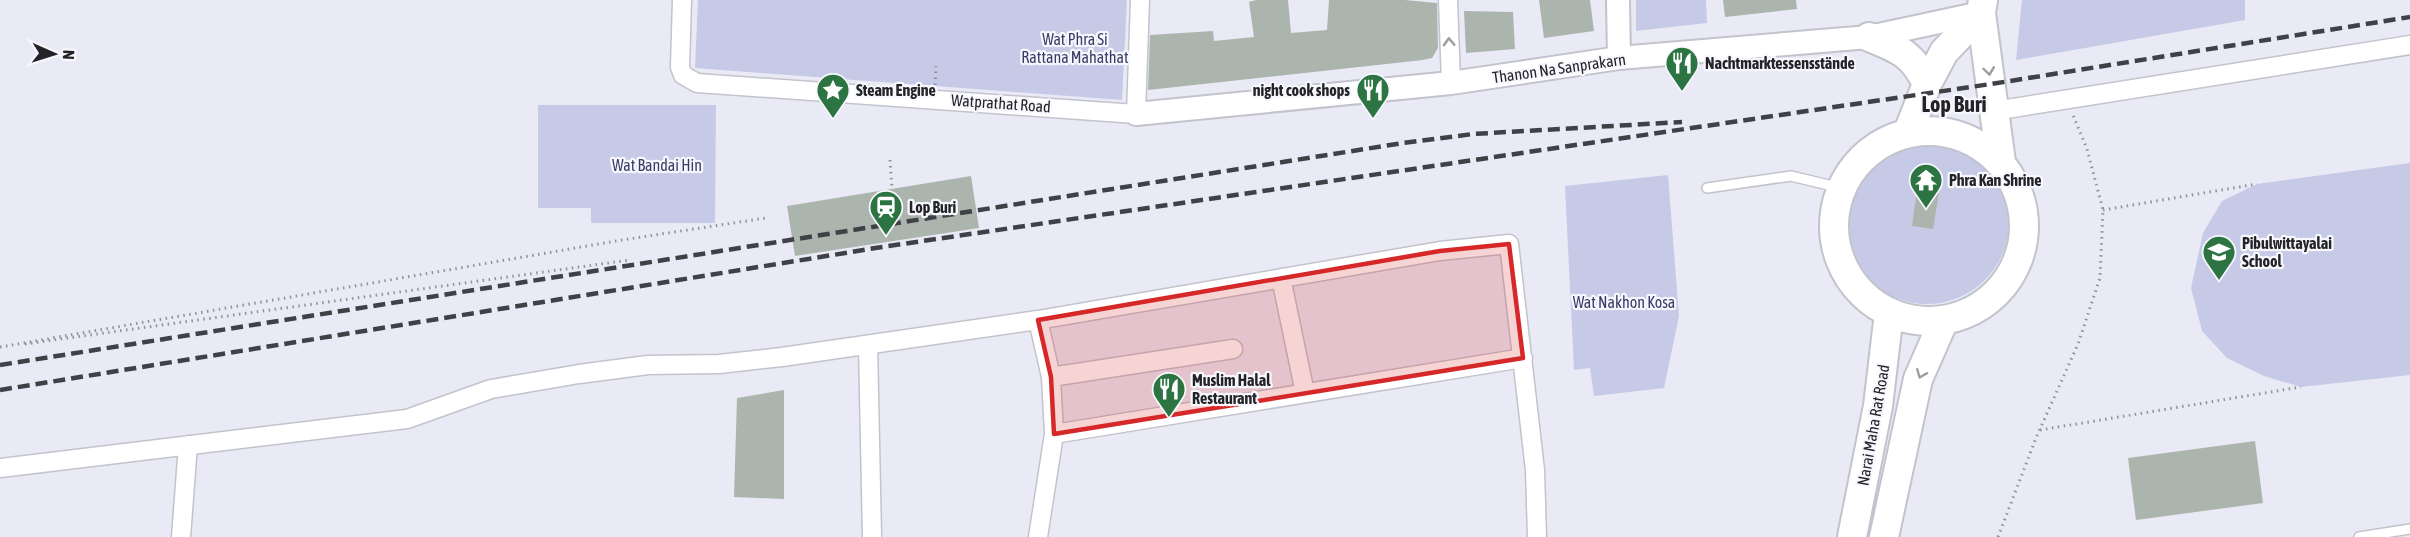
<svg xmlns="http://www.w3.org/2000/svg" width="2410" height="537" font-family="'Asap Condensed',sans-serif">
<rect width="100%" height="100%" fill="#e9eaf5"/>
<path fill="#c7cae7" d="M698 0H1127L1122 100 695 68Z
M1636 0H1706L1707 23 1636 31Z
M2022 0H2245V20L2016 60Z
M538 105H716L715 223H591V208H538Z
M1845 222a82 82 0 1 1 164 0a82 82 0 1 1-164 0Z
M2410 163V375L2301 387 2264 376 2227 358 2202 331 2191 288 2203 233 2222 201 2257 184Z
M1668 175 1679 316 1664 388 1594 396 1590 368 1574 370 1565 186Z"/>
<path fill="#acb5ad" d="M1256 0H1288L1291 33 1327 30 1329 0H1405L1437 3 1438 48 1432 58 1423 60 1148 90 1150 35 1213 31 1214 41 1254 37 1249 2Z
M1539 0H1590L1594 31 1544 38Z
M1723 0H1796L1797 9 1725 17Z
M1464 11 1513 12 1515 49 1466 53Z
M971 176 979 228 795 256 787 206Z
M1917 190 1939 193 1933 229 1912 226Z
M784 390V499L734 497 737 398Z
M2255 441 2263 503 2136 520 2128 458Z"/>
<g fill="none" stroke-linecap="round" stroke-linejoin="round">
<defs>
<path id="service" d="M1707 188 1791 176 1841 188
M2359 537 2410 529"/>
<path id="minor" d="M682 0 680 67 683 75 697 83 1136 114 1140 0
M1448 0 1451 83
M1994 111 2410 45
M1281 278 1305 393
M1038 320 1051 377 1054 434 1038 537
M868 345 872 537
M1051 377 1233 349
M1054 434 1523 358
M0 468 407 419 491 389 579 374 648 365 719 364 782 357 1038 320 1440 251 1509 244 1535 470 1537 537
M181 537 188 445"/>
<path id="tertiary" d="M1618 0 1619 58
M1136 114 1451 83 1619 58 1869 37 1981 13"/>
<path id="primary" d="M1983 0 1981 13 2001 162
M1869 37C1899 49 1913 54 1927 84
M1834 226a95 95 0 1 1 190 0a95 95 0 1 1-190 0Z
M1908 132 1927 84 1944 52 1981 13
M1852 537 1878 406 1889 313
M1884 537 1918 379 1944 320"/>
</defs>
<use href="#service" stroke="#c2c3cd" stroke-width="12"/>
<use href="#minor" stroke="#c2c3cd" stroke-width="21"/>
<use href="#tertiary" stroke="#c2c3cd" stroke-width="26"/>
<use href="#primary" stroke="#c2c3cd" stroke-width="32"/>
<path stroke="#919199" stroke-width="3" stroke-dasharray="1.5 4.5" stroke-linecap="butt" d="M935 85 936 66
M890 160 892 189
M2103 210 2257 184
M25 344 630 260
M0 347 622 240 766 218
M2040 430 2301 387
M1998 537 2036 438 2078 344 2100 278 2103 210 2087 149 2073 115"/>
<use href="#service" stroke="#fff" stroke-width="9"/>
<use href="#minor" stroke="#fff" stroke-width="18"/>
<use href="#tertiary" stroke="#fff" stroke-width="22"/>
<use href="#primary" stroke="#fff" stroke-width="28"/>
<path stroke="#404146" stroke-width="4.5" stroke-dasharray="12 6" stroke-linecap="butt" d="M0 365 1403 143 1473 134 1682 122
M0 390 882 247 1991 84 2410 17"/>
</g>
<defs><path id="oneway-chevron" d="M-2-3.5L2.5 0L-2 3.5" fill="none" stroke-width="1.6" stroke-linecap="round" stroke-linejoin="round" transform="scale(1.5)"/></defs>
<g stroke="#9c9c9e">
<use href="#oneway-chevron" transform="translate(1449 42) rotate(-92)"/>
<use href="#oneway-chevron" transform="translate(1989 71) rotate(82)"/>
<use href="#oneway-chevron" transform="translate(1921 374) rotate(112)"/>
</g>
<path fill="#d62828" fill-opacity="0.2" stroke="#d62828" stroke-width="4.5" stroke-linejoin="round" d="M1509 244 1523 358 1054 434 1051 377 1038 320 1440 251Z"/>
<defs>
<symbol id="restaurant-pin" viewBox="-11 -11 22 30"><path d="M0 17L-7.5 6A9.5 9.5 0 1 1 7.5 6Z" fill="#2c7441" stroke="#f7f8fe"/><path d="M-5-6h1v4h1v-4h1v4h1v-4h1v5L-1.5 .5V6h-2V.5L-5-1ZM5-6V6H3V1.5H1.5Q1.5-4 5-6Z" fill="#fff"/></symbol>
<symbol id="sight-pin" viewBox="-11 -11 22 30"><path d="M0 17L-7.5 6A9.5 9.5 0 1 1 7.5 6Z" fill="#2c7441" stroke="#f7f8fe"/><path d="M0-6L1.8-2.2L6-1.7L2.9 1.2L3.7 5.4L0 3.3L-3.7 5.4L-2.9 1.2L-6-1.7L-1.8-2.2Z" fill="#fff"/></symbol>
<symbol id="temple-pin" viewBox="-11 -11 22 30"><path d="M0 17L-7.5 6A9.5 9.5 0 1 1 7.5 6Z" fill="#2c7441" stroke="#f7f8fe"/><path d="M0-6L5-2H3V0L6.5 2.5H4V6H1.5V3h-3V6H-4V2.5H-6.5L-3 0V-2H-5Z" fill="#fff"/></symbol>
<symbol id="station-pin" viewBox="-11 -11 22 30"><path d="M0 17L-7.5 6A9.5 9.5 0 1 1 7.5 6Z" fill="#2c7441" stroke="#f7f8fe"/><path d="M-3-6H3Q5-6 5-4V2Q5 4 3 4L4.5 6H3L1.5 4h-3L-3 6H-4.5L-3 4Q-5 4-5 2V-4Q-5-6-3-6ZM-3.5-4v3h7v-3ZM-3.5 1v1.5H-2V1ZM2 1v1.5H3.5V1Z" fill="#fff"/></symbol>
<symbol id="school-pin" viewBox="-11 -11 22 30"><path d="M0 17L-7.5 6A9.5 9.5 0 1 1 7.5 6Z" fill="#2c7441" stroke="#f7f8fe"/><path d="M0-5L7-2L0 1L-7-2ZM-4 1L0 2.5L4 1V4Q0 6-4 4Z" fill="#fff"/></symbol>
</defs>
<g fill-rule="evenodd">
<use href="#restaurant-pin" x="1663" y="44" width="38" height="52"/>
<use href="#sight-pin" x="814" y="71" width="38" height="52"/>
<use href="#restaurant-pin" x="1354" y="71" width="38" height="52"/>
<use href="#temple-pin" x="1907" y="161" width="38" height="52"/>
<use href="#station-pin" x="867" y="188" width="38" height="52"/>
<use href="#school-pin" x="2200" y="233" width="38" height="52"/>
<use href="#restaurant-pin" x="1150" y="370" width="38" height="52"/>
</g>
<g text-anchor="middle" stroke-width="4.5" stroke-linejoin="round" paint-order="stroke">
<g font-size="16" fill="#3a3b66" stroke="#f7f8fe">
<text x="1075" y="45">Wat Phra Si<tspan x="1075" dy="18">Rattana Mahathat</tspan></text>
<text x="657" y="171">Wat Bandai Hin</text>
<text x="1624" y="308">Wat Nakhon Kosa</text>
</g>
<g font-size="16" font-weight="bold" fill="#242428" stroke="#f7f8fe" text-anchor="start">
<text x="1705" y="69">Nachtmarktessensstände</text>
<text x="856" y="96">Steam Engine</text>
<text x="1350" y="96" text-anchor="end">night cook shops</text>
<text x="1949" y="186">Phra Kan Shrine</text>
<text x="909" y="213">Lop Buri</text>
<text x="2242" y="249">Pibulwittayalai<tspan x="2242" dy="18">School</tspan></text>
<text x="1192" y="386">Muslim Halal<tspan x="1192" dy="18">Restaurant</tspan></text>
</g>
<g font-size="16" fill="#242428" stroke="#f7f8fe">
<text transform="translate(1559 68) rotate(-8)" y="6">Thanon Na Sanprakarn</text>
<text transform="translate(1001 103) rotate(4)" y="6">Watprathat Road</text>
<text transform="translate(1873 425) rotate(-80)" y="6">Narai Maha Rat Road</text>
</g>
<g font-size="22" font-weight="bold" fill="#242428" stroke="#f7f8fe">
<text x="1954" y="112">Lop Buri</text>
</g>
</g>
<g transform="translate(54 54) rotate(93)" stroke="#f7f8fe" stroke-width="4.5" paint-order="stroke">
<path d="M0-4.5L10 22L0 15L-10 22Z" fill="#242428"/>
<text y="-9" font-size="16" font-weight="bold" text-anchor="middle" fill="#242428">N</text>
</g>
</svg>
